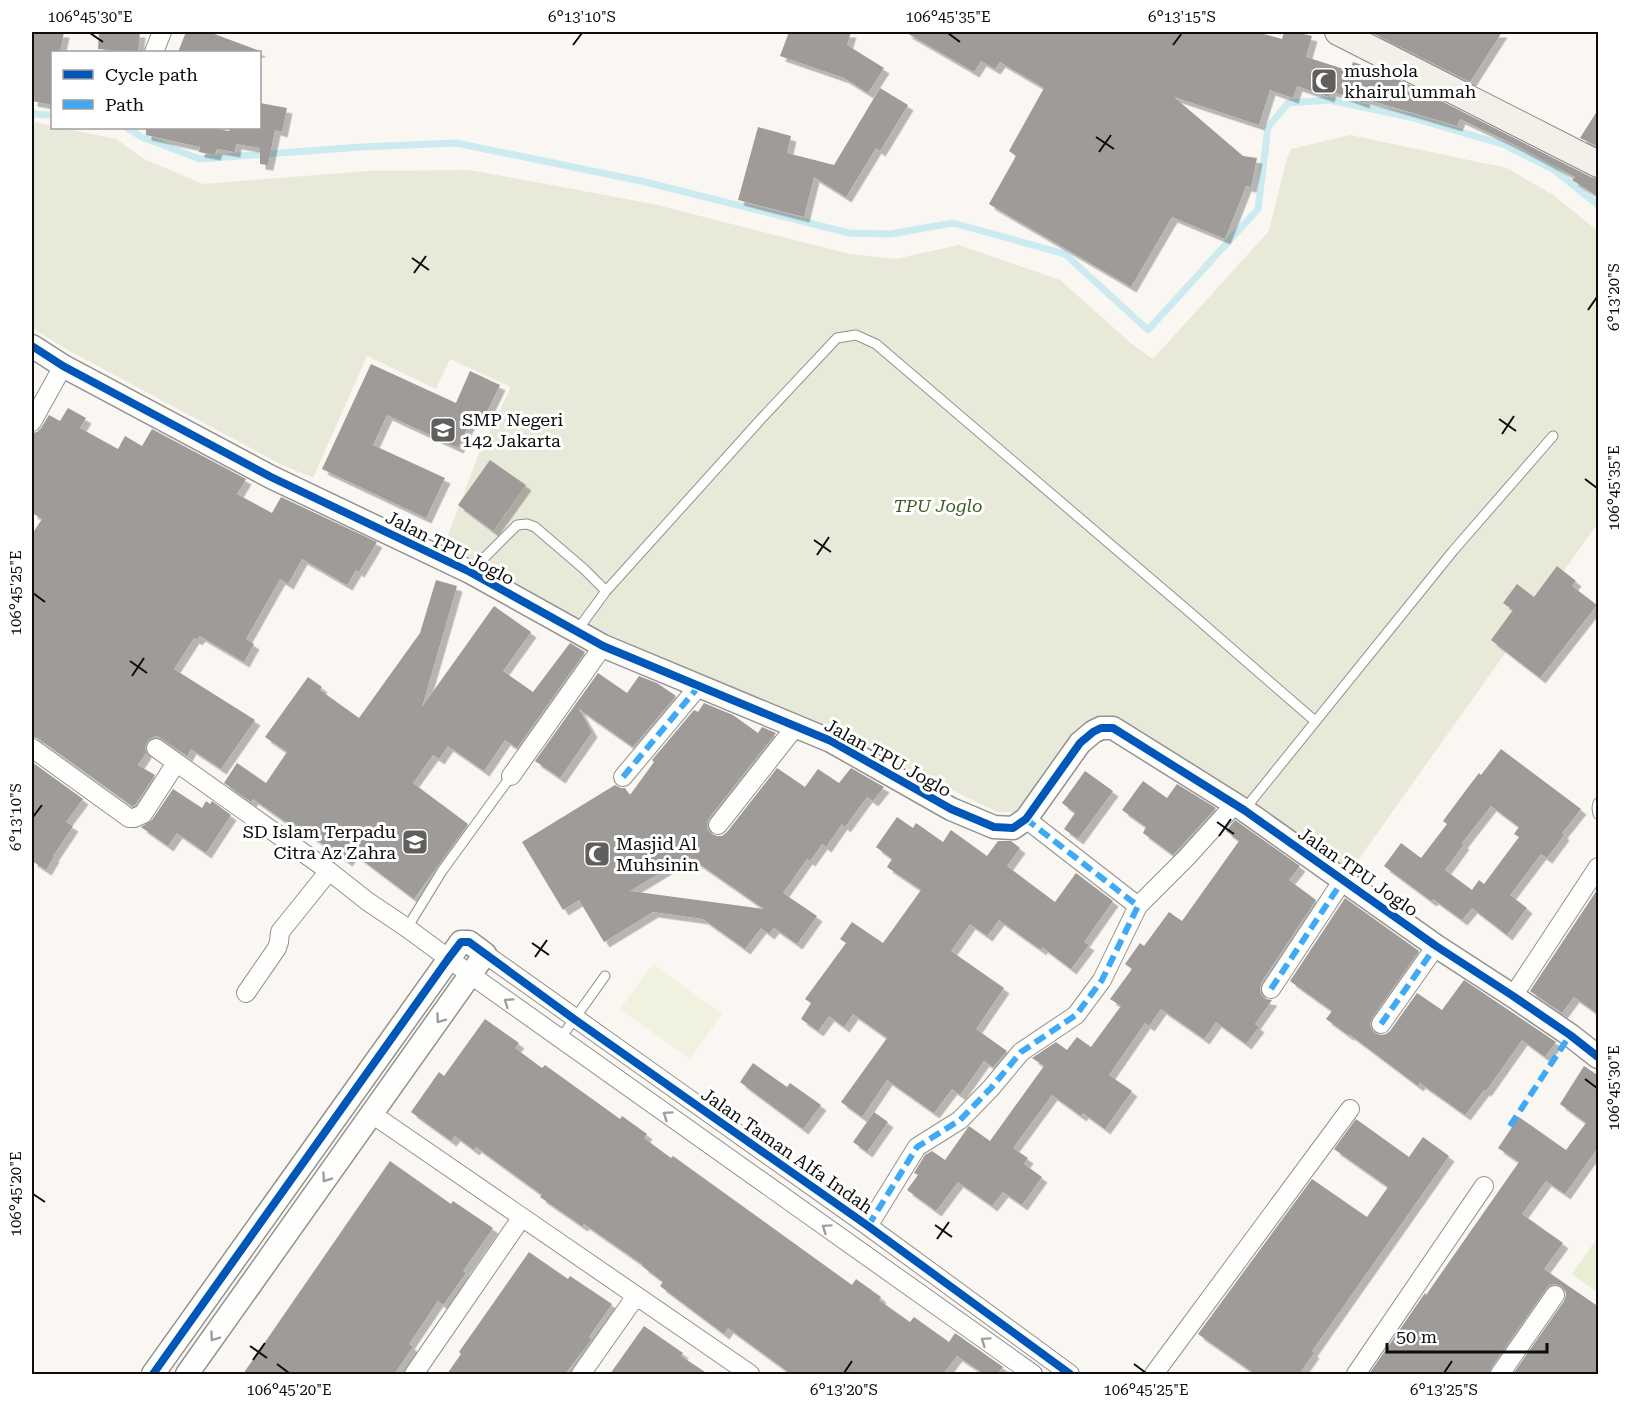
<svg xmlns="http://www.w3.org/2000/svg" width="1630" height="1406" font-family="'Roboto Serif',serif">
<defs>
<filter id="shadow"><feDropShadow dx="5.5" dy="5.5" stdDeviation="0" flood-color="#0004"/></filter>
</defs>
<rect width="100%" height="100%" fill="#faf7f2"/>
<path fill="#e8edd4" d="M1598 1237V1293L1572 1274Z"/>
<path fill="#e8e9d8" d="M32 121 52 126V128H62L116 139 144 159 203 184 367 171 470 170 653 204 850 254 896 259 959 245 1060 280 1133 345 1153 359 1269 231 1286 161 1291 149 1350 135 1507 168 1553 195 1598 231V523L1348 874 1101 714 1033 813 997 812 834 732 592 627 477 561 444 546 479 453 511 387 450 359 436 389 367 356 313 478 280 464 66 349 32 328Z"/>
<path fill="#f0f1de" d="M653 964 722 1014 690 1059 620 1009Z"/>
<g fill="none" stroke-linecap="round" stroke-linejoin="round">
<path stroke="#ccebf0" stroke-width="7" d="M32 114 52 115
M127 128 142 137 200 159 361 147 456 143 641 181 849 233 890 234 953 223 1065 254 1148 330 1258 209 1268 127 1288 103 1329 100 1410 117 1505 145 1553 169 1598 205"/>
</g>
<path fill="#9e9b98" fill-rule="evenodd" filter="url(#shadow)" d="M32 32H64L60 52H52V105L32 101Z
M99 32H140L138 52 98 49Z
M186 32H209L260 51V52H178Z
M789 32H851L847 45 884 68 868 93 844 78 780 56Z
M905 32H1257L1282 39 1284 32H1295L1312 36 1306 57 1350 71 1353 62 1390 75 1591 177 1599 179V197L1572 180 1575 177 1511 143 1460 119 1457 126 1365 99 1364 103 1331 91 1329 97 1297 86 1293 98 1270 90 1259 125 1174 97 1243 156 1257 158 1251 187 1246 186 1225 239 1172 217 1131 287 989 204 1016 156 1009 151 1044 88 1000 62 995 69 981 61 974 72Z
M1370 32H1502L1470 82Z
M880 88 908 105 880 151 876 148 846 197 814 177 804 217 738 200 758 127 791 136 787 153 834 165Z
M260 103 287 108 282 132 275 130 268 165 260 164V148L236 144 235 152 217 149 215 155 199 152 200 147 146 135V128H210L229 131 230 128H260Z
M1599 108V147L1580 138Z
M371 364 456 403 470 371 500 385 485 416 475 411 458 448 387 415 373 445 445 478 426 518 322 469Z
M68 408 86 418 80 428 118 449 125 436 142 446 152 429 246 479 237 494 272 513 281 497 377 542 359 572 356 570 347 585 302 559 288 584 280 579 246 639 254 644 244 662 200 636 197 640 194 638 174 669 255 720 221 769 191 749 187 756 162 739 157 736 151 738 147 742 145 748 146 753 138 765 155 775 135 805 132 806 39 739 32 737V534L42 519 32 513V433L37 432 41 428 49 415 60 421Z
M490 460 526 485 493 531 458 505Z
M1557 566 1576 581 1572 586 1597 605 1540 678 1491 640 1513 610 1503 603 1517 584 1534 597Z
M436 580 457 586 422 707 494 606 531 632 503 671 533 692 570 643 585 652 517 748 505 740 484 771 448 746 439 759 433 755 413 783 468 824 414 899 353 853 347 861 291 822 290 825 253 799 251 802 224 783 237 763 266 783 287 752 265 737 308 677 322 687 320 690 359 718 420 633Z
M598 673 627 693 639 676 657 683 676 696 633 747 579 709 592 732 560 778 535 761Z
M704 703 733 715 758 733 762 727 776 733 709 818 707 823V829L712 834 717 836H722L727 832 777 768 805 787 818 769 839 783 851 768 884 787 873 801 867 797 845 827 842 824 826 847 822 844 810 861 807 859 783 893 817 916 797 944 774 928 769 934 761 928 745 949 703 919 653 912 604 942 579 900 563 910 522 842 615 785 621 788H625L630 795 654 762 652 760 694 710 698 712ZM688 856 764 909 630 891Z
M1501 749 1581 809 1562 833 1564 835 1547 858 1541 854 1510 895 1527 908 1507 935 1472 908 1462 920 1433 899 1431 901 1384 866 1401 843 1421 858 1447 824 1443 821 1466 790 1479 773 1481 775ZM1491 806 1519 827 1514 834 1519 837 1484 884 1479 880 1472 890 1445 870 1464 844 1462 843Z
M32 762 83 799 66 822 73 826 53 856 54 857 46 870 32 861Z
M1085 771 1113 791 1078 839 1064 829 1075 813 1062 803Z
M1143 781 1167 798 1177 784 1216 808 1173 855 1143 833 1146 827 1122 810Z
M173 789 202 808 206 801 210 804 212 801 231 815 206 853 177 833 168 846 141 827 152 820Z
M897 817 913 828 916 823 943 842 951 830 987 856 998 841H1011L1020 848 1007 866 1055 902 1076 873 1113 901 1084 942 1089 945 1071 969 1042 947 1041 950 999 920 987 936 970 924 951 951 1004 988 976 1029 1007 1051 993 1067 984 1061 960 1095 952 1089 934 1113 887 1080 862 1117 841 1102 887 1038 853 1014 844 1027 829 1016 818 1031 801 1019 811 1003 805 999 846 943 840 939 852 922 883 943 921 890 887 867 892 859 876 847Z
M1235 820 1300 866 1289 880 1316 900 1261 983 1260 989 1261 995 1265 999 1272 1000 1255 1024 1259 1027 1246 1044 1216 1022 1204 1039 1161 1009 1149 1026 1145 1023 1109 1075 1132 1091 1105 1129 1083 1113 1081 1116 1052 1095 1013 1148 1028 1158 1024 1164 1042 1177 1022 1205 1003 1192 992 1206 958 1182 936 1211 907 1190 918 1175 914 1173 925 1155 932 1151 945 1160 969 1126 990 1141 1044 1066 1032 1058 1056 1042 1067 1050 1077 1037 1091 1047 1121 1006 1110 999 1132 969 1125 964 1140 943 1144 946 1169 912 1182 921 1239 841 1226 831Z
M1599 887V1015L1574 997 1562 1013 1530 991Z
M1345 898 1419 951 1372 1018 1370 1024 1371 1028 1374 1033 1381 1035 1386 1034 1390 1031 1417 993 1442 1010 1464 980 1556 1042 1545 1057 1522 1040 1486 1091 1484 1090 1465 1115 1420 1083 1418 1086 1349 1034 1348 1035 1326 1019 1332 1011 1290 981Z
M485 1019 519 1043 515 1048 542 1068 545 1065 620 1119 622 1116 647 1134 644 1138 671 1158 673 1156 852 1285 856 1279 881 1297 879 1300 910 1322 914 1317 949 1342 955 1333 1003 1367 997 1374H984L957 1356 943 1374H791L728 1328 724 1334 660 1286 663 1282 642 1266 643 1265 584 1224 582 1226 540 1197 542 1195 476 1147 474 1150 455 1136 451 1141 411 1112 439 1072 444 1076Z
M753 1063 787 1087 790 1083 821 1105 803 1129 740 1082Z
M1584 1066 1599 1076V1146L1565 1194 1546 1181 1522 1214 1563 1243 1544 1269 1599 1307V1374H1513L1564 1301 1566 1295 1565 1290 1561 1286 1555 1284 1550 1285 1546 1289 1491 1368 1489 1374H1369L1425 1293 1426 1295 1519 1162 1498 1148 1519 1117 1566 1150 1586 1123 1560 1104Z
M874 1112 888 1122 867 1152 853 1142Z
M1356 1119 1409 1157 1423 1137 1449 1156 1324 1334 1312 1351 1314 1353 1299 1374H1255L1198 1334 1312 1179 1367 1217 1388 1187 1334 1149Z
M390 1161 451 1204 453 1201 493 1228 463 1271 466 1273 443 1305 438 1301 409 1344 413 1347 394 1374H243Z
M529 1252 568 1279 570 1276 612 1304 589 1337 592 1339 565 1374H447L461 1354 459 1352Z
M644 1326 683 1353 681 1356 708 1374H610Z"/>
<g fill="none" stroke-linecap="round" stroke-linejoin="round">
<defs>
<path id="service" d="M470 572 517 525 527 524 535 527 584 569 606 591 576 632
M606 591 761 419 837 338 856 335 876 344 1186 609 1315 721
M1598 803 1597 808 1598 814
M1244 810 1453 551 1553 436
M407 928 442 871 511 776
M560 1039 605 976"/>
<path id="minor" d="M154 52 162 32
M32 422 63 366
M32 748 129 818H134L143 814 176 763
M156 748 329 871 367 901 407 928 471 975 1033 1374
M511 776 603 646
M623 777 699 686
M718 825 796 726
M1138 906 1187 857 1235 804
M485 954 868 1226 1070 1374
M1271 989 1343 880
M246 993 277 948 279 942 280 932 329 871
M1513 996 1598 867
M1381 1024 1436 946
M372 1114 750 1374
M868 1226 917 1147 960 1120 991 1088 1021 1052 1076 1015 1102 980 1138 906 1026 819
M414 1374 522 1217
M581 1374 636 1296
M1154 1374 1350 1109
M1356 1374 1484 1186
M1500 1374 1555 1295"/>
<path id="tertiary" d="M32 346 63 366 271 477 470 572 603 646 831 741 951 809 994 827 1013 828 1026 819 1080 743 1093 732 1101 728H1113L1244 810 1436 946 1513 996 1570 1035 1598 1057
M153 1374 461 942H469L485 954 187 1374"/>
<path id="secondary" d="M1338 32 1598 164"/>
</defs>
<use href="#service" stroke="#949290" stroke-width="11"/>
<use href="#minor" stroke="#949290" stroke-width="20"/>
<use href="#tertiary" stroke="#949290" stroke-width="25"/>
<use href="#secondary" stroke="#8a8987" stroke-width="28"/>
<use href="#service" stroke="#fefefd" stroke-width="9"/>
<use href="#minor" stroke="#fefefd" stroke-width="18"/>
<use href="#tertiary" stroke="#fefefd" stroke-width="22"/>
<use href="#secondary" stroke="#f3f0ea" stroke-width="26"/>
<path stroke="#3fa9f5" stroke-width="6" stroke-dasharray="12 6" stroke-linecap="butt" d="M623 777 699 686
M1271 989 1343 880
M1381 1024 1436 946
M1510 1126 1570 1035
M868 1226 917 1147 960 1120 991 1088 1021 1052 1076 1015 1102 980 1138 906 1026 819"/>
<defs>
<path id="cycleway" d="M32 346 63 366 271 477 470 572 603 646 831 741 951 809 994 827 1013 828 1026 819 1080 743 1093 732 1101 728H1113L1244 810 1436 946 1513 996 1570 1035 1598 1057
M153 1374 448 959 461 942H469L574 1019 868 1226 1070 1374"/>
</defs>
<use href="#cycleway" stroke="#fff" stroke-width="11"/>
<use href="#cycleway" stroke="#0057b8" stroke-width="8"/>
</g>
<defs><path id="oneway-chevron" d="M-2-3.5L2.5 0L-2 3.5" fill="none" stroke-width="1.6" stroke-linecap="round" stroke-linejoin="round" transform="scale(1.5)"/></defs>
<g stroke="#9e9e9d">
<use href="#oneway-chevron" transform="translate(508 1002) rotate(-145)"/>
<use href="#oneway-chevron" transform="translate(440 1019) rotate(126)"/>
<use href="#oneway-chevron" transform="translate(667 1115) rotate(-145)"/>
<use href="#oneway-chevron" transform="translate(326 1178) rotate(125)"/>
<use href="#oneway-chevron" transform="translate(826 1228) rotate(-145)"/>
<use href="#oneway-chevron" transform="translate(214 1337) rotate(125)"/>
<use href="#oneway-chevron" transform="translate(985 1341) rotate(-145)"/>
</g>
<path fill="none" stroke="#0d0d0d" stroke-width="2" d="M90 33 103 42M948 33 960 42M573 45 582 33M1173 45 1182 33M1096 137 1114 149M1099 152 1111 135M412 258 429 270M414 273 426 256M1588 310 1597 297M1499 419 1516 431M1502 434 1514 416M1585 479 1597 488M814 540 831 552M817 555 829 537M33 593 45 602M130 661 147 673M132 676 144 658M33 817 42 805M1217 822 1234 834M1219 836 1231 819M532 943 549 955M535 957 547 940M1585 1079 1597 1088M33 1194 45 1202M935 1225 952 1237M937 1239 949 1222M250 1346 267 1358M253 1360 265 1343M277 1364 289 1373M1134 1364 1146 1373M844 1373 852 1361M1444 1373 1452 1361"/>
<defs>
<symbol id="mosque-square" viewBox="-11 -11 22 22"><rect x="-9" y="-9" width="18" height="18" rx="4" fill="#605f5d" stroke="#fff"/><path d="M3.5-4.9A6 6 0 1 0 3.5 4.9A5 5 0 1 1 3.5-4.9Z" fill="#fff"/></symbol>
<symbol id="school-square" viewBox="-11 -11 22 22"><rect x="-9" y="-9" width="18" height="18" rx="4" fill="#605f5d" stroke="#fff"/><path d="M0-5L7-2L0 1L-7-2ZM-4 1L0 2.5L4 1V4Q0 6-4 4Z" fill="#fff"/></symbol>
</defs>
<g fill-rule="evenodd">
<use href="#mosque-square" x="1309" y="66" width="30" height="30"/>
<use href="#school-square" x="428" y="415" width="30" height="30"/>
<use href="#school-square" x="400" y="827" width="30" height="30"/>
<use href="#mosque-square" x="582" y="839" width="30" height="30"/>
</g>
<g text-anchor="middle" stroke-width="6" stroke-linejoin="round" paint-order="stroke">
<g font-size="18" fill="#0d0d0d" stroke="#fff" text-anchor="start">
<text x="1344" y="77">mushola<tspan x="1344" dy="21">khairul ummah</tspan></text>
<text x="462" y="426">SMP Negeri<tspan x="462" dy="21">142 Jakarta</tspan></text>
<text x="396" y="838" text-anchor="end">SD Islam Terpadu<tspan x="396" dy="21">Citra Az Zahra</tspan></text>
<text x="616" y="850">Masjid Al<tspan x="616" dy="21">Muhsinin</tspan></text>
</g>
<g font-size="18" font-style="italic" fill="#3c5e25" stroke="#fff">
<text x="938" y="512">TPU Joglo</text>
</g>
<g font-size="18" fill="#0d0d0d" stroke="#fff">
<text transform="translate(450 548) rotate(27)" y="6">Jalan TPU Joglo</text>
<text transform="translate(888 758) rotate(29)" y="6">Jalan TPU Joglo</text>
<text transform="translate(1358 872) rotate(35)" y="6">Jalan TPU Joglo</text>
<text transform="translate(787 1151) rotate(35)" y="6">Jalan Taman Alfa Indah</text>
</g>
</g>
<rect width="1630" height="1406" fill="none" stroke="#ffffff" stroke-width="66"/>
<rect x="51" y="51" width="210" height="78" fill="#ffffff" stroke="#9e9e9e" stroke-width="1.5"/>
<rect x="63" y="70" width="30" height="9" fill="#0057b8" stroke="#9e9e9e" stroke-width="1.5"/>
<text x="105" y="81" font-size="18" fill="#0d0d0d">Cycle path</text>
<rect x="63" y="100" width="30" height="9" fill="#3fa9f5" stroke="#9e9e9e" stroke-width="1.5"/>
<text x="105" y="111" font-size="18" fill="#0d0d0d">Path</text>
<path d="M1387 1343v9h160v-9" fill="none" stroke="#0d0d0d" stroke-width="3"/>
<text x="1396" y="1343" font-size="18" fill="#0d0d0d" stroke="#ffffff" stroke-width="4.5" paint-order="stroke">50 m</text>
<rect x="33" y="33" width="1564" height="1340" fill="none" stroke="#0d0d0d" stroke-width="2"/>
<g font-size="15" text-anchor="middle" fill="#0d0d0d">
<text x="90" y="22">106°45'30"E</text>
<text x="582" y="22">6°13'10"S</text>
<text x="948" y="22">106°45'35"E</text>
<text x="1182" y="22">6°13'15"S</text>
<text transform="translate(1614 297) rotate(-90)" y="5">6°13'20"S</text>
<text transform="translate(1614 488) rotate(-90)" y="5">106°45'35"E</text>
<text transform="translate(16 593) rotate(-90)" y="5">106°45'25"E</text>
<text transform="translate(16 817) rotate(-90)" y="5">6°13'10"S</text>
<text transform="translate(1614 1088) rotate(-90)" y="5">106°45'30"E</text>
<text transform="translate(16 1194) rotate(-90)" y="5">106°45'20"E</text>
<text x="289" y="1395">106°45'20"E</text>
<text x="844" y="1395">6°13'20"S</text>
<text x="1146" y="1395">106°45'25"E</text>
<text x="1444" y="1395">6°13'25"S</text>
</g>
</svg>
